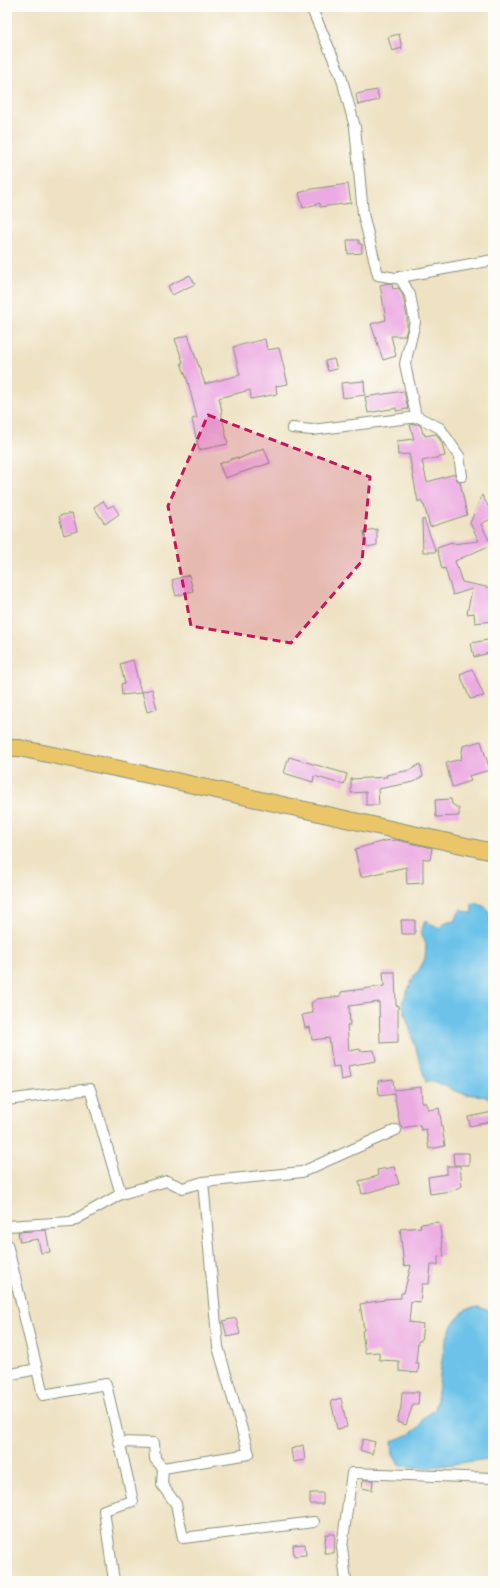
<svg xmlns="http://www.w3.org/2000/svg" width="500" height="1588" font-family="Alegreya,serif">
<rect width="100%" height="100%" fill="#fdfcf7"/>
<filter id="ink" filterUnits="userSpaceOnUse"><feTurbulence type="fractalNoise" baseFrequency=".025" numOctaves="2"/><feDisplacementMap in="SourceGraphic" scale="8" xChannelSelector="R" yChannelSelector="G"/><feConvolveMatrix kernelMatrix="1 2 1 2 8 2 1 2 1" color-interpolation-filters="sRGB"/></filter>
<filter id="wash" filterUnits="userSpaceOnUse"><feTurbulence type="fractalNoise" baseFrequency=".012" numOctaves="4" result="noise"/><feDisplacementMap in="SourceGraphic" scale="16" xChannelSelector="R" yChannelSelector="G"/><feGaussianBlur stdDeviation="0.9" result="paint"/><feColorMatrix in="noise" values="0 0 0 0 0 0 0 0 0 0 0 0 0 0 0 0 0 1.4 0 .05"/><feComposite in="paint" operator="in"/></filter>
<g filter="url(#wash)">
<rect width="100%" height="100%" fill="#eee2c3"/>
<path fill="#6cc2e9" stroke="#46808e" d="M472 903C494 906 487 914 493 931V1102C483 1092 470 1097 458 1092 443 1087 444 1081 426 1082L402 1003 415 974 419 970 425 959 426 944 421 932 425 921 439 928 446 923 454 921 461 909 472 914Z
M479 1307 491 1312 493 1315V1452L488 1459 425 1468 400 1466 393 1455 392 1441 410 1434 421 1425 423 1418 435 1410C441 1384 439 1346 454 1323 458 1318 462 1314 466 1309Z"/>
<g id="blocks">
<path fill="#ecaae2" d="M399 34 402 48 392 51 388 37Z
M377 90 379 100 358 105 356 94Z
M348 184 351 203 320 207V203L303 208 299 193 312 189Z
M347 240H359V244H362V253L348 254Z
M190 275 195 284 172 295 168 286Z
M388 283 392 284 393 289 399 288 403 296 407 317V329L405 336H391L396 356 383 360 371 324 386 320 380 285Z
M188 335 205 384 240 375 233 347 265 339 267 350 279 348 288 384 276 386 277 394 251 399 250 390 219 398 222 411 221 412 228 444 199 450 192 419 197 418 188 382 181 363 183 362 175 339Z
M334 359 337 369 328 371 325 361Z
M364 381 365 395 343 398 341 383Z
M404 391 408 409 396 411V408L368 413 365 397Z
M417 424 421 426 423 434H425V436L436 434 442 443 445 456 422 461 427 482 455 474 457 480 460 482 467 515 430 527 424 505H423L421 500 418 502 409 454 398 455 397 441 414 439 410 425Z
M264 448 270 463 225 478 219 464 237 457 238 459Z
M482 495 493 515V518L481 524 489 540H493V544L455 561 462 582 491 588V598H493V621L475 623 474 613 467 614 472 589 453 595 445 568 442 569 437 548 452 543V544L479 541 470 523Z
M103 501 108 508 113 505 119 514 105 524 94 507Z
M72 513 77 531 64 535 59 516Z
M424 519 436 552H423L422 520Z
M377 529V545L367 547 364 531Z
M189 575 193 591 176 596 172 580Z
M493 639V652L474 657 471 643Z
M133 660 141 693 122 695 121 684 125 683 120 664Z
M472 669 484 696 470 699 460 674Z
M152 689 157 709 147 712 142 692Z
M481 741 490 770 469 776 471 781 452 787 446 763 461 759 463 746Z
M289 757 347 774 344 785 314 776 313 782 284 773Z
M420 764 423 776 414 782 378 789 379 805H366V792L351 793V779L387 777 386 775 410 770Z
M451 799 452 804 459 809V816L436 817 435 800Z
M397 840 432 848 430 860 423 858V883L407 884 406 867 361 877 355 849 384 841Z
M401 920H415V934H402Z
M383 972H395L396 1005H398V1042L380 1043 379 1002 349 1006 350 1025H347L349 1051 360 1049V1051L374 1050 376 1061 348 1066 350 1078 341 1080 339 1066 333 1067 329 1038 312 1040 310 1027 305 1028 302 1015 313 1013 311 1003 317 999 341 996V992L384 986Z
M393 1079 394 1090 421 1087 422 1103H426L428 1110 439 1108 445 1146 429 1149 426 1129 421 1130 420 1125 402 1128 400 1125 394 1093V1094L379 1096 378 1081Z
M493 1112V1121L470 1126 468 1117Z
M453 1153H469V1165H454Z
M447 1166H460L462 1186 451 1191 430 1194 428 1177 447 1174Z
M394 1167 399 1184 362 1194 359 1181 378 1176 377 1170Z
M439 1222 444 1256 438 1257V1265H431L429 1284H422L420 1302 411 1301 409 1322 423 1324 421 1341H418L416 1363H419L418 1373 399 1371V1361L379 1360V1352L365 1353 362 1331 364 1330 360 1304 384 1300V1299L401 1298V1293H404L411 1265 404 1266 400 1229 421 1227 420 1224Z
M46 1230 50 1252 41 1253 38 1239 20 1242 18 1232Z
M236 1318 240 1334 227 1337 223 1321Z
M402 1392H419L418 1404H413L406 1425 397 1422 401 1407Z
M341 1398 347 1427 337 1429 331 1401Z
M363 1439 375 1442 372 1454 360 1450Z
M303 1445 305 1460 293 1462 291 1449Z
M363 1480H373L372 1490 362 1488Z
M310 1493H323V1504H310Z
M326 1534H335L334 1553H324Z
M305 1544 306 1555 294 1556 293 1545Z"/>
</g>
</g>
<g filter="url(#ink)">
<use href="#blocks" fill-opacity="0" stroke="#86907c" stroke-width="1"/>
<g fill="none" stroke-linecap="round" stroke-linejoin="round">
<defs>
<path id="street" d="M311 7 341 76 355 127 363 214 378 275 401 279
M292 428 312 430 418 417
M462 476 459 456 440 428 416 416 405 364 415 322 410 295 400 277 493 260
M7 1100 90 1089 121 1194
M7 1226 71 1222 121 1194 167 1181 183 1188 203 1182
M7 1244 37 1369
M7 1377 12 1374 37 1369 43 1395 106 1384 133 1501 104 1510 114 1581
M119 1442 154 1443 155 1459 163 1468 249 1454 218 1347 203 1182 302 1172 396 1130
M163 1468 162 1485 176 1504 183 1538 314 1522
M346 1581 342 1547 352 1473 493 1478"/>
<path id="primary" d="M7 748H19L158 777 493 852"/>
</defs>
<use href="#street" stroke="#86907c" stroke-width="12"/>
<use href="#primary" stroke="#86907c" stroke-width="18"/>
<use href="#street" stroke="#fff" stroke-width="10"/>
<use href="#primary" stroke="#ebc669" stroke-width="16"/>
</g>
</g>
<path fill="#c2185b" fill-opacity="0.2" stroke="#c2185b" stroke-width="3" stroke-dasharray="8 5" stroke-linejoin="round" d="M208 415 370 477 362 561 291 643 191 626 168 506Z"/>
<rect width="500" height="1588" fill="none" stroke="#fdfcf7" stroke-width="24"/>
</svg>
